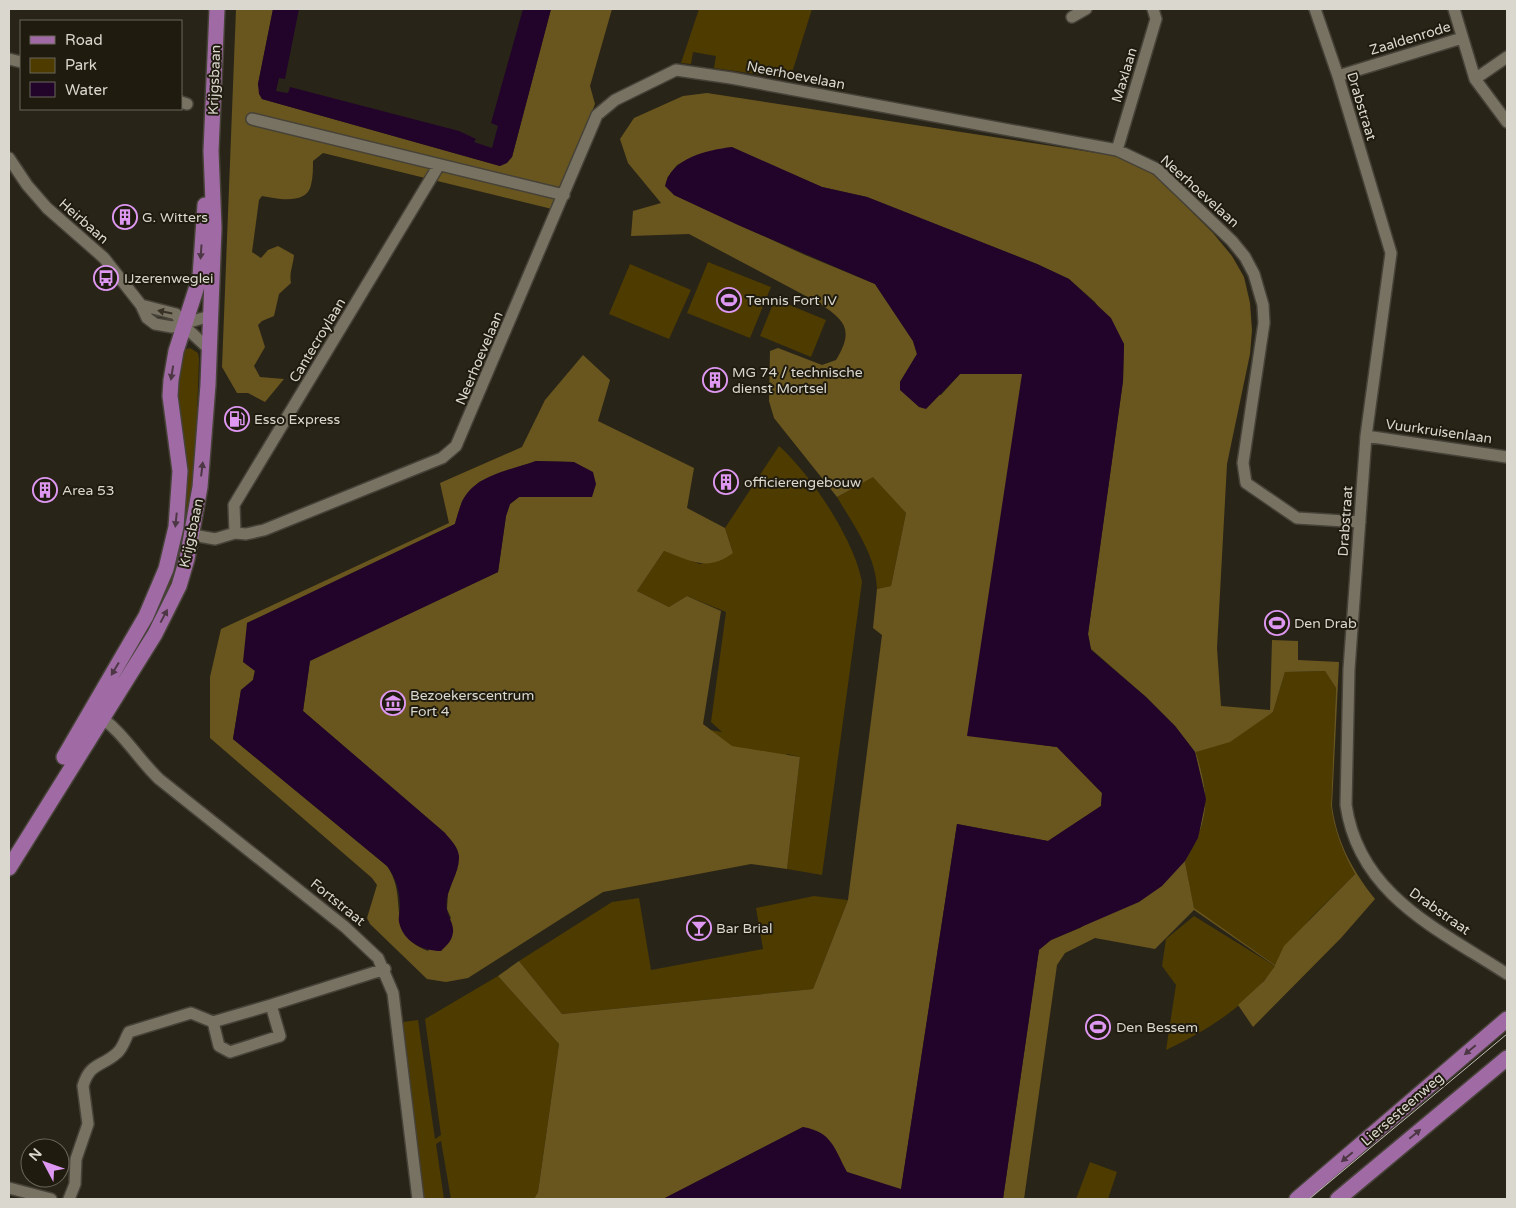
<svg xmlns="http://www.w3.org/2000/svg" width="1516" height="1208" font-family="'Varela Round',sans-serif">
<rect width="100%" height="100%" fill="#292418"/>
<path fill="#4d3b00" d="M699 9H812L790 79 714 68 716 56 693 52 691 64 681 63Z
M708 262 771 287 750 338 687 313Z
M630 264 691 290 669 339 609 314Z
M775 299 826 320 811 357 760 336Z
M190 348 198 353 199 359C196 439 196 523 168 599 158 625 135 656 121 682L117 679 164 599 181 542 187 495 184 454 174 395 183 350Z
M779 446C810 473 855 541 862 582L822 875 787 869 800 757 787 754 785 768 670 723 722 732 711 722 726 612 687 596 669 607 637 591 664 551 700 564 733 553 725 528Z
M873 476 906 513 891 586 877 589C876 555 854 526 837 497Z
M1325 671 1336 688 1331 806C1334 830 1343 853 1355 874L1309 920 1275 965 1194 909 1185 862C1210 818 1210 799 1196 752L1273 712 1285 672Z
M814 896 848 900 813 989 562 1014 519 961 612 902 639 898 651 970 763 949 756 908Z
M1194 916 1275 966C1249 1005 1208 1030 1166 1050L1176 985 1162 966 1166 939Z
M498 976 559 1044 538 1192 534 1199H451L441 1141 436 1144 444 1199H423L403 1022 418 1020 435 1139 441 1135 425 1019Z
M1090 1162 1117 1172 1108 1199H1076Z"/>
<path fill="#69561e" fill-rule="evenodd" d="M236 9H273L258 84 262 99 500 166 512 157 551 9H612L590 86 595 104 552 209 323 153 313 161C313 168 313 177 311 185 307 205 277 199 262 196L259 200 252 252 261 258 268 250 278 246 294 255C293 266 289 273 291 283L279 294 274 316 262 321 258 325 265 347 254 366 260 377 284 379 265 402 248 393H237L222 367Z
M707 93 1123 157 1139 164 1157 177 1213 233 1232 256 1244 277 1250 303 1252 330 1250 354 1227 464 1217 648 1221 706 1270 710 1272 640 1298 641V660L1339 662 1332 806C1337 842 1352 870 1375 899L1341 938 1253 1027 1238 1005 1264 981 1275 966 1194 910 1155 949 1095 938 1065 953 1057 965 1024 1199H1003L1039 949 1051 940 1080 928 1185 861 1198 838 1206 799 1195 752 1175 726 1146 697 1091 649 1088 634 1123 381 1124 344 1095 302 1069 279 1037 264 867 197 822 187 792 174 694 156 677 165 667 178 674 195 805 255 875 284 913 341 917 354 900 382 941 395 960 374 1023 373 968 735 1057 747 1102 793 1101 806 1048 841 957 824 901 1190 847 1172 803 1127 663 1199H534L538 1192 559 1044 498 976 519 961 562 1014 813 989 848 900 882 635 873 628 877 589 891 586 906 513 873 477 837 497 774 418 769 401 770 351 778 348 822 365 836 360C854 330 846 321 819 303L689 234 631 236 633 211 661 203 628 163 620 139 634 118 683 96ZM1325 671 1336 688 1331 806C1334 830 1343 853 1355 874L1284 946 1275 965 1194 908 1185 862C1210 818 1210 799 1196 752L1230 742 1273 712 1285 672Z
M583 355 610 380 598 421 694 468 687 508 725 528 733 553C708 572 691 561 664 551L637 591 669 607 687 596 721 611 703 724 732 746 800 757 787 869 751 864 603 892 468 978 446 982 427 979 370 924 367 918 377 885 372 878 210 738V677L221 629 449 523 440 483 522 447 545 400ZM536 461 574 462 592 497H519L510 504 506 516 498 572 310 660 303 711 445 833 456 872 448 894 447 909 451 918 428 951C383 933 410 899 387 866L233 739 241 690 253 680 255 670 247 623 455 524 462 501 479 482Z"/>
<path fill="#22042a" d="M273 9H299L285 79 279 78 276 91 288 93 290 87 459 131 476 139 474 142 492 148 498 126 491 123 523 9H551L512 157 507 163 500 166 262 99 259 94 258 84Z
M732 147 822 187 867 197 1037 264 1069 279 1111 318 1124 344 1123 381 1088 634 1091 650 1146 697 1175 726 1195 752 1206 799 1198 838 1185 861 1162 886 1139 902 1051 940 1039 950 1003 1199H663L803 1127C832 1132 834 1148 847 1172L901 1189 957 824 1048 841 1101 806 1102 793 1057 747 967 736 1022 374H960L926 409 919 407 900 390V382L917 354 913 341 875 284 738 225 674 195 665 186C671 158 707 150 732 147Z
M536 461 574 462 593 472 596 484 592 497H519L510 504 506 516 498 572 310 661 303 711 445 833C451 840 458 847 459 856 460 875 443 891 447 910 448 917 454 924 453 932 452 941 447 945 441 951 423 951 403 942 399 922 398 918 400 912 400 907 400 892 396 878 387 866L233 739 241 690 253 680 255 671 243 662 247 623 455 524C457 517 459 509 462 502 474 475 511 470 536 461Z"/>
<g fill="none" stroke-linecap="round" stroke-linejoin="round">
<defs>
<path id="minor" d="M1315 9 1338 76 1391 253 1366 436 1349 669 1346 805C1359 895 1438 929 1507 974
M1454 9 1475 79 1507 122
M1072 17 1086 9
M9 59 21 62
M1338 76 1462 38
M1475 79 1507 57
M181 102 187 104
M252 119 564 195
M1117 150 1156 19 1153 9
M9 158 27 185 47 208 104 258 141 305 147 318 155 324 172 327 210 316
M141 305 176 314 183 325 209 349
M1366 436 1507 457
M235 533 234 505 439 165
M193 535 215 539 235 533 246 534 264 530 432 462 442 458 456 446 597 115 615 100 676 70 731 78 1117 150 1157 169 1232 241 1245 257 1254 274 1263 305 1264 323 1243 463 1246 483 1297 518 1360 522
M96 714C122 730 137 758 159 779L345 927 378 958 393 993 418 1199
M271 1005 385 969
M9 1188 51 1199
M69 1199 75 1184 76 1159 88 1124 83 1086C90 1062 102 1067 117 1053 123 1048 125 1039 129 1032L191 1013 213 1022 271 1005 280 1036 230 1052 219 1046 213 1022"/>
<path id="primary" d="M64 757 146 616 166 569 176 527 180 471 170 396 171 380 176 351 200 277 205 205
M9 868 155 634 179 586 187 559 200 487 208 385 214 228 211 151 217 9
M1297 1199 1507 1019
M1338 1199 1507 1058"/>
</defs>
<use href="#minor" stroke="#464238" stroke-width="14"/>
<use href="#primary" stroke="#464238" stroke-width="18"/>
<use href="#minor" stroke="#787263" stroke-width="11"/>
<use href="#primary" stroke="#a06ba5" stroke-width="15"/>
<path stroke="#c3c0b7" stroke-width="1" d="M1309 1199 1507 1034"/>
</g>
<defs><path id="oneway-solid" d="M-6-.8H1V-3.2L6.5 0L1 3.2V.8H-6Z" transform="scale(1.25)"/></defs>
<g fill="#4d3744">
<use href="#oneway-solid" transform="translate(201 252) rotate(94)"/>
<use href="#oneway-solid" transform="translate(172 373) rotate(99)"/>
<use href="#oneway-solid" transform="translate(202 469) rotate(-83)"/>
<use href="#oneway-solid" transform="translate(176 520) rotate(96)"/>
<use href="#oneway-solid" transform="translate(164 616) rotate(-62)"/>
<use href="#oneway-solid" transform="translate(115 669) rotate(121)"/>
<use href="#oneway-solid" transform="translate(1470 1050) rotate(140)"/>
<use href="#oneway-solid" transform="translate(1415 1134) rotate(-40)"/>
<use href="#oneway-solid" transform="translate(1347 1157) rotate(140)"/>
</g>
<use fill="#363124" href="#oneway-solid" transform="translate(165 312) rotate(-168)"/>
<defs>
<symbol id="building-ring" viewBox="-11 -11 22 22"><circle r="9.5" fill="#201b0f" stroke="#de98f2" stroke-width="1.5"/><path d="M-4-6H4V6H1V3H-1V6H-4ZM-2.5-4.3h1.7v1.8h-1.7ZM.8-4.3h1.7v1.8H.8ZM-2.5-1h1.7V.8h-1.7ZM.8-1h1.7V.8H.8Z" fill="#de98f2"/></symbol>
<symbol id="bus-ring" viewBox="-11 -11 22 22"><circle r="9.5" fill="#201b0f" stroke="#de98f2" stroke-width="1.5"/><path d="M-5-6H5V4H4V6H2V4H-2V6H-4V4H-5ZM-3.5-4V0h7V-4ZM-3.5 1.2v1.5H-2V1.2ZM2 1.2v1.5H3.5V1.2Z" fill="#de98f2"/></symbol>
<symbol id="stadium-ring" viewBox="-11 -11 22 22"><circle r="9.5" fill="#201b0f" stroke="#de98f2" stroke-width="1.5"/><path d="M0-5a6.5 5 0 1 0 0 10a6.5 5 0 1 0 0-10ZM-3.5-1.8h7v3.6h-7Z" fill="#de98f2"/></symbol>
<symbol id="fuel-ring" viewBox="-11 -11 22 22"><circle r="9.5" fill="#201b0f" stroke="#de98f2" stroke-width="1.5"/><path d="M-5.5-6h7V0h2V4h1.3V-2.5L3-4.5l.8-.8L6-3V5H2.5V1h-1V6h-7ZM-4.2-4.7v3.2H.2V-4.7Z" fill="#de98f2"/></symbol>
<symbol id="museum-ring" viewBox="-11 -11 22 22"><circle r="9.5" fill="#201b0f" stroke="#de98f2" stroke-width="1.5"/><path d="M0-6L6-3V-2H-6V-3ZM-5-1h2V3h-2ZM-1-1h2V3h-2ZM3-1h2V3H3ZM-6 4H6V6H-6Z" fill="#de98f2"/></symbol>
<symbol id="bar-ring" viewBox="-11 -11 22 22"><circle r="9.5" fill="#201b0f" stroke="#de98f2" stroke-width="1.5"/><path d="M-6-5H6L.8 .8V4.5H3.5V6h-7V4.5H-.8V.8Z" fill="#de98f2"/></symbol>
</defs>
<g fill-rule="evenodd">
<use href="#building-ring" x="111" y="203" width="28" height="28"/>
<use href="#bus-ring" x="92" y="264" width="28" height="28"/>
<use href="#stadium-ring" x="715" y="286" width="28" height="28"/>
<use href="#building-ring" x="701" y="366" width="28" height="28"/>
<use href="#fuel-ring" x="223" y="405" width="28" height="28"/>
<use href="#building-ring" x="712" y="468" width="28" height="28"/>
<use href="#building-ring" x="31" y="476" width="28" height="28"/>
<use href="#stadium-ring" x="1263" y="609" width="28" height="28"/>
<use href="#museum-ring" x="379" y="689" width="28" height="28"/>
<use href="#bar-ring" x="685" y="914" width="28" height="28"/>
<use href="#stadium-ring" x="1084" y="1013" width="28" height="28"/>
</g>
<g text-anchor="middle" stroke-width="4" stroke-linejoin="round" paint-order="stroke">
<g font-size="14" fill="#dad7ce" stroke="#201b0f">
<text transform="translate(1410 38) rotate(-17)" y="5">Zaaldenrode</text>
<text transform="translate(796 75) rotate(11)" y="5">Neerhoevelaan</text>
<text transform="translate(1124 75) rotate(-73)" y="5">Maxlaan</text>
<text transform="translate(214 80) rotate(-88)" y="5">Krijgsbaan</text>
<text transform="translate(1362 106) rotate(73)" y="5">Drabstraat</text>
<text transform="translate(1200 191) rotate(42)" y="5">Neerhoevelaan</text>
<text transform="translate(84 221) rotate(41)" y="5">Heirbaan</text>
<text transform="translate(317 340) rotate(-59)" y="5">Cantecroylaan</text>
<text transform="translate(479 358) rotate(-67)" y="5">Neerhoevelaan</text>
<text transform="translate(1439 431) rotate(8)" y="5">Vuurkruisenlaan</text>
<text transform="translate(1345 521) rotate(-86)" y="5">Drabstraat</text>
<text transform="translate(191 533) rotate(-78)" y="5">Krijgsbaan</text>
<text transform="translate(338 902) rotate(39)" y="5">Fortstraat</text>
<text transform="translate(1440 911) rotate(35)" y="5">Drabstraat</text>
<text transform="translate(1402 1109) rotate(-41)" y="5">Liersesteenweg</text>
</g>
<g font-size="14" fill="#dad7ce" stroke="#201b0f" text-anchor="start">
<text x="142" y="222">G. Witters</text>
<text x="124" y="283">IJzerenweglei</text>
<text x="746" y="305">Tennis Fort IV</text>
<text x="732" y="377">MG 74 / technische<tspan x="732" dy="16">dienst Mortsel</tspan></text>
<text x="254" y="424">Esso Express</text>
<text x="744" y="487">officierengebouw</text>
<text x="62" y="495">Area 53</text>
<text x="1294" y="628">Den Drab</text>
<text x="410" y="700">Bezoekerscentrum<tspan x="410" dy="16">Fort 4</tspan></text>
<text x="716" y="933">Bar Brial</text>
<text x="1116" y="1032">Den Bessem</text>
</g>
</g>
<rect width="1516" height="1208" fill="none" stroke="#dad7ce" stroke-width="20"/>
<rect x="20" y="20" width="162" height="90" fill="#201b0f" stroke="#6a665b"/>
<rect x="30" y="36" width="25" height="8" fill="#a06ba5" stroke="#6a665b"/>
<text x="65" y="45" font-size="15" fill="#dad7ce">Road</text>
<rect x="30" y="58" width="25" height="15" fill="#4d3b00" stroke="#6a665b"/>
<text x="65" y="70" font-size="15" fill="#dad7ce">Park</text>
<rect x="30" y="82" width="25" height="15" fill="#22042a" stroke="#6a665b"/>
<text x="65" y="95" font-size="15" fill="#dad7ce">Water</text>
<g transform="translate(45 1163) rotate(311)"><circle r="24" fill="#201b0f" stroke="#6a665b"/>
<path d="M0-4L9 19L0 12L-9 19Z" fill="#de98f2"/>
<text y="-8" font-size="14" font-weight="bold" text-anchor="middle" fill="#dad7ce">N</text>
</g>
</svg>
